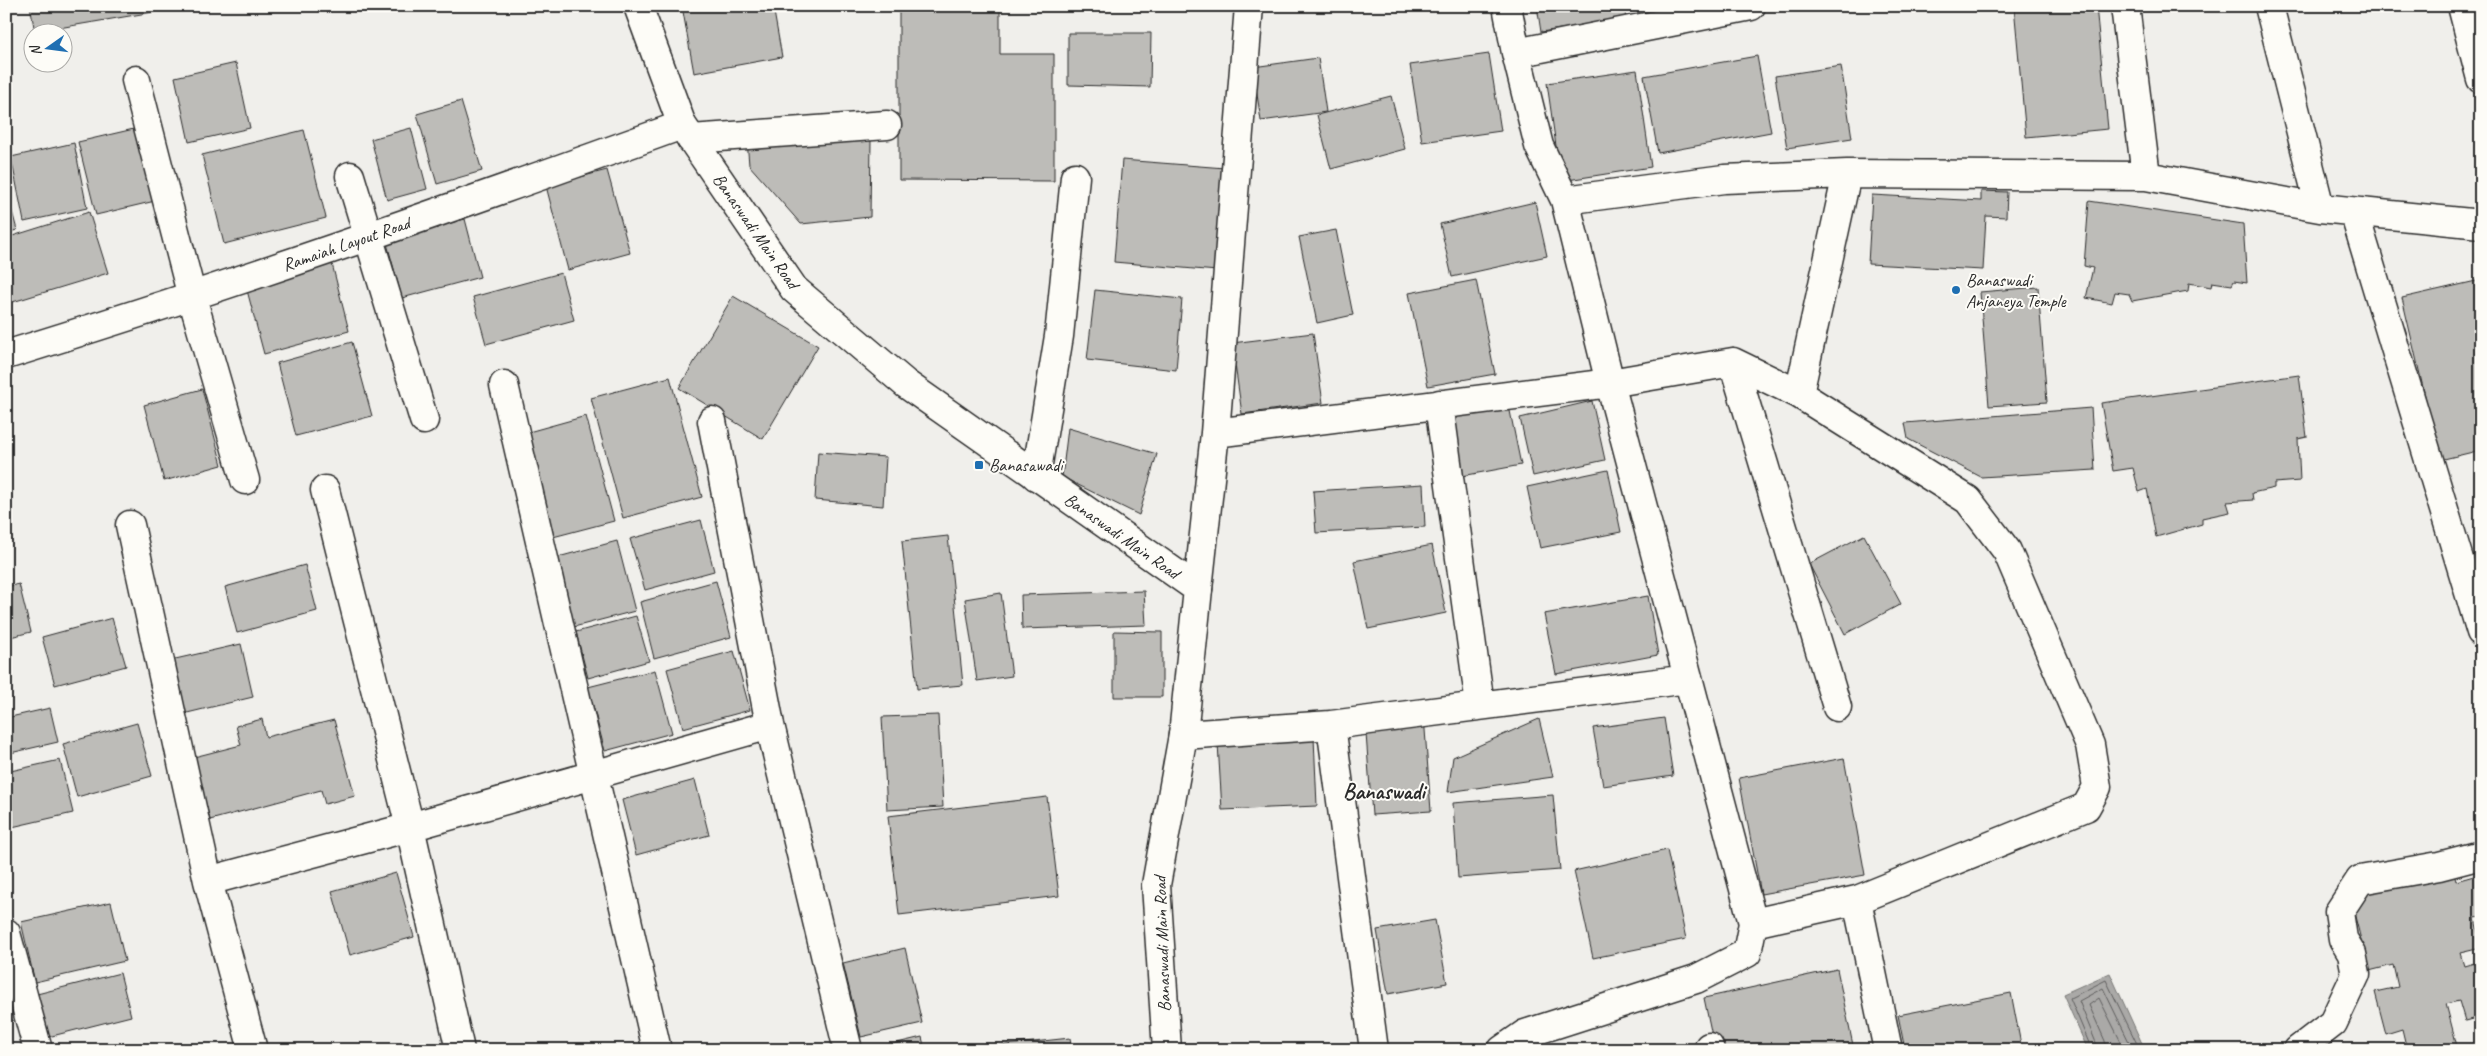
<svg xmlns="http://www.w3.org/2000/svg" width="2487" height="1056" font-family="Caveat,sans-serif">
<rect width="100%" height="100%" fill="#f0efeb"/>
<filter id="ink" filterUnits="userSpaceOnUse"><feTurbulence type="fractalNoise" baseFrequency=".02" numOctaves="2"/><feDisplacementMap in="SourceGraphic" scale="10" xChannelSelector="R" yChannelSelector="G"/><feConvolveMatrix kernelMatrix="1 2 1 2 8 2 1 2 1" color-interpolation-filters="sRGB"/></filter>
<g filter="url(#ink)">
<path fill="#aaa9a7" stroke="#777775" d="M2110 973 2145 1050H2088L2063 994Z"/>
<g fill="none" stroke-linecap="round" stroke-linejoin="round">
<path stroke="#5e5d5d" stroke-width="1" d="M2092 1050 2070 998 2106 980 2140 1050
M2099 1050 2079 1001 2103 988 2133 1050
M2106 1050 2105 1041 2089 1005 2099 998 2125 1050"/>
</g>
<path fill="#bdbcb8" stroke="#2b2b2b" d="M30 6H158L159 11 35 32Z
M682 6H773L782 57 694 73Z
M899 6H1000V54H1054V181L899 180Z
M1537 6H1624L1626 19 1541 32Z
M2014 6H2096L2108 129 2026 137Z
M1068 33H1151L1150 87 1068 85Z
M1489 54 1501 131 1422 142 1410 65Z
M1757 56 1771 132 1658 153 1644 76Z
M1318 58 1326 112 1261 121 1253 67Z
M236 63 250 128 189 142 175 77Z
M1841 66 1852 138 1787 148 1775 76Z
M1637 70 1651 167 1561 181 1547 83Z
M1391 96 1405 149 1331 169 1317 115Z
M461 101 482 171 437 184 417 114Z
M138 128 155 201 96 215 78 142Z
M411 128 427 189 387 200 371 139Z
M304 130 326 218 224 244 202 155Z
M792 138 871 140 870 217 801 224 749 165 747 140Z
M74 143 87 208 24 222 11 157Z
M1122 160 1225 168 1217 271 1114 262Z
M607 170 630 253 568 270 546 186Z
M6 189 17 230 6 233Z
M1981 191 2007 192 2006 217 1986 216 1983 270 1868 264 1872 195 1981 201Z
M2089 201 2243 224 2247 283 2234 281 2232 285 2212 282 2211 287 2189 283 2188 291 2132 301 2129 294 2115 292 2112 303 2086 298 2093 268 2084 266Z
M1535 202 1547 256 1452 277 1440 224Z
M89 212 108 273 6 304V238Z
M465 219 480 277 402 298 386 240Z
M1336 230 1353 315 1317 323 1299 237Z
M330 256 349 331 264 354 244 279Z
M561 273 574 320 486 344 473 297Z
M1476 280 1495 374 1428 386 1409 293Z
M2476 281 2481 299V450L2440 460 2402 298Z
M2038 287 2047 402 1989 406 1980 292Z
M1095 290 1182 299 1176 370 1087 360Z
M733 296 818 346 763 439 679 388Z
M1313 333 1323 403 1242 414 1232 343Z
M352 342 372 416 296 436 277 363Z
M2299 375 2307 437 2298 439 2300 481 2274 483V488L2252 493 2253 500 2227 502 2230 512 2202 518V524L2156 537 2147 489 2139 492 2133 468 2113 471 2101 403Z
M670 377 702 497 623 518 591 398Z
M202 389 222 465 164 481 144 405Z
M1592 401 1605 460 1533 476 1520 418Z
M1509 406 1521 465 1462 476 1450 417Z
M2091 408 2095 470 1981 477 1908 439 1905 423Z
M586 416 614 521 553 537 525 433Z
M1068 428 1157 454 1139 515 1062 477Z
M818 452 886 457 883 506 815 500Z
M1608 470 1621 532 1540 548 1527 487Z
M1423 484 1425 527 1316 533 1313 491Z
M701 520 714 571 645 590 630 539Z
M1864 535 1901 604 1845 634 1809 564Z
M948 536 963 685 917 689 902 541Z
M617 541 635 611 570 628 551 559Z
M1432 545 1446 613 1368 629 1354 561Z
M305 565 317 611 237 633 225 587Z
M716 581 731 637 654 658 640 602Z
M19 584 31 632 6 638V587Z
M1144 591 1146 625 1022 629 1021 595Z
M1001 593 1012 676 977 681 965 599Z
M1648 596 1658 655 1556 674 1544 614Z
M636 616 649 661 588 678 576 632Z
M112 618 126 666 55 685 42 637Z
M1114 631 1162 632V697H1114Z
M241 644 253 697 183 714 171 660Z
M734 651 750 710 683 728 667 669Z
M655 670 672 733 605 751 588 687Z
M50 708 58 742 6 754V718Z
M938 715 943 807 887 810 882 717Z
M1424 716 1431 811 1372 815 1365 720Z
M1664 718 1673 776 1603 786 1593 728Z
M262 719 266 737 334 720 355 796 325 804 321 790 210 820 194 757 241 745 236 726Z
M1539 719 1553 777 1448 792 1453 757Z
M137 723 152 776 77 797 63 744Z
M1314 738 1317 806 1222 810 1218 743Z
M1844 758 1865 875 1761 894 1739 778Z
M60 760 73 813 12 827 6 802V772Z
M695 780 709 835 636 855 622 800Z
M1553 795 1560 870 1458 878 1453 803Z
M1047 797 1059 896 899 915 888 816Z
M1667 850 1686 939 1593 958 1574 871Z
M2453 870 2456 881 2481 874V917L2475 918 2481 948 2460 953 2464 966 2481 961V1036L2476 1018 2465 1021 2459 1001 2446 1004 2458 1050H2407L2402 1029 2386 1034 2375 992 2398 987 2393 965 2369 971 2350 897Z
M396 873 414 937 350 955 332 891Z
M111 902 125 961 35 982 21 922Z
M1435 920 1447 983 1388 994 1377 930Z
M905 948 922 1023 861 1037 843 963Z
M1837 969 1854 1050H1715L1704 998Z
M120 973 131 1016 48 1037 37 994Z
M2011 993 2022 1050H1905L1898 1015Z
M922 1037 925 1050H868Z
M1070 1038 1072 1050H997V1046Z
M144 1044 145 1050H121Z"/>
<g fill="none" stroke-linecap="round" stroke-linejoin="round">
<defs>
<path id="minor" d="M2125 6 2146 176
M2269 6 2320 208
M2462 6 2481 79
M1516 53 1751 6
M136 80 192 297 245 480
M691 139 887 125
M350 176 424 420
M1565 200 1724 179 1847 174 2146 176 2320 208 2481 224
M2354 212 2481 632
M6 355C234 285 458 206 682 125
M1733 362 1837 707
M504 385 657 1050
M1799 394 1847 174
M1439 404 1480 705
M712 421 770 725 848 1050
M1215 433 1610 383 1733 362 1799 394 1968 500 2007 551 2090 745 2097 787 2086 807 1857 900 1753 923
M1036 476 1059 336 1075 177
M325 490 410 827 460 1050
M130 525 208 881 253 1050
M1198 589 1215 433 1249 6
M1331 725 1374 1050
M1183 735 1331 725 1688 679
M208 881 410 827 770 725
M1857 900 1888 1050
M6 933 38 1050
M1709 1047 1710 1050
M1502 1050 1525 1034 1696 979 1747 953 1753 923 1610 383 1565 200 1539 146 1516 53 1507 6
M2298 1050 2333 1023 2356 974 2352 954 2343 939 2339 912 2360 880 2439 866 2481 855"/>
<path id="major" d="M638 6 682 125 794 289 906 384 1198 589 1183 735 1156 885 1167 1050"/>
</defs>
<use href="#minor" stroke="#2b2b2b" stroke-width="31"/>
<use href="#major" stroke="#2b2b2b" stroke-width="31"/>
<use href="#minor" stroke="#fdfcf7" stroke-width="28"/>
<use href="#major" stroke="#fdfcf7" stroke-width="28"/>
</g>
</g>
<g fill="#1f6fb2" stroke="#fdfcf7" stroke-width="2">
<circle cx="1956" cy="290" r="5"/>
<rect x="974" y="460" width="10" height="10" rx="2.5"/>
</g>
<g text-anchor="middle" stroke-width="4" stroke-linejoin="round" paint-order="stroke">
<g font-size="18" fill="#2b2b2b" stroke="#fdfcf7">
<text transform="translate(756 231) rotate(55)" y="6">Banaswadi Main Road</text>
<text transform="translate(346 244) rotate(-19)" y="6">Ramaiah Layout Road</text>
<text transform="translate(1122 536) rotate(35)" y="6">Banaswadi Main Road</text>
<text transform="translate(1162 944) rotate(-92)" y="6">Banaswadi Main Road</text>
</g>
<g font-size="18" fill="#2b2b2b" stroke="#fdfcf7" text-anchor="start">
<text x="1966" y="286">Banaswadi<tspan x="1966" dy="21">Anjaneya Temple</tspan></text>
<text x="989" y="471">Banasawadi</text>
</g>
<g font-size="22" font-weight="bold" fill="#2b2b2b" stroke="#fdfcf7">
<text x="1384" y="799">Banaswadi</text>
</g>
</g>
<rect width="2487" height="1056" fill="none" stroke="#fdfcf7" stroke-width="25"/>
<rect x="12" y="12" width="2462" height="1031" fill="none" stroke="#2b2b2b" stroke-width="2" filter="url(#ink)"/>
<g transform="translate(48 48) rotate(256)"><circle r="24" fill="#fdfcf7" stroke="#a9a8a5"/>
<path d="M0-4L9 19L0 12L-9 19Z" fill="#1f6fb2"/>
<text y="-8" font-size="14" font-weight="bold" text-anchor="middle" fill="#2b2b2b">N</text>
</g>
</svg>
